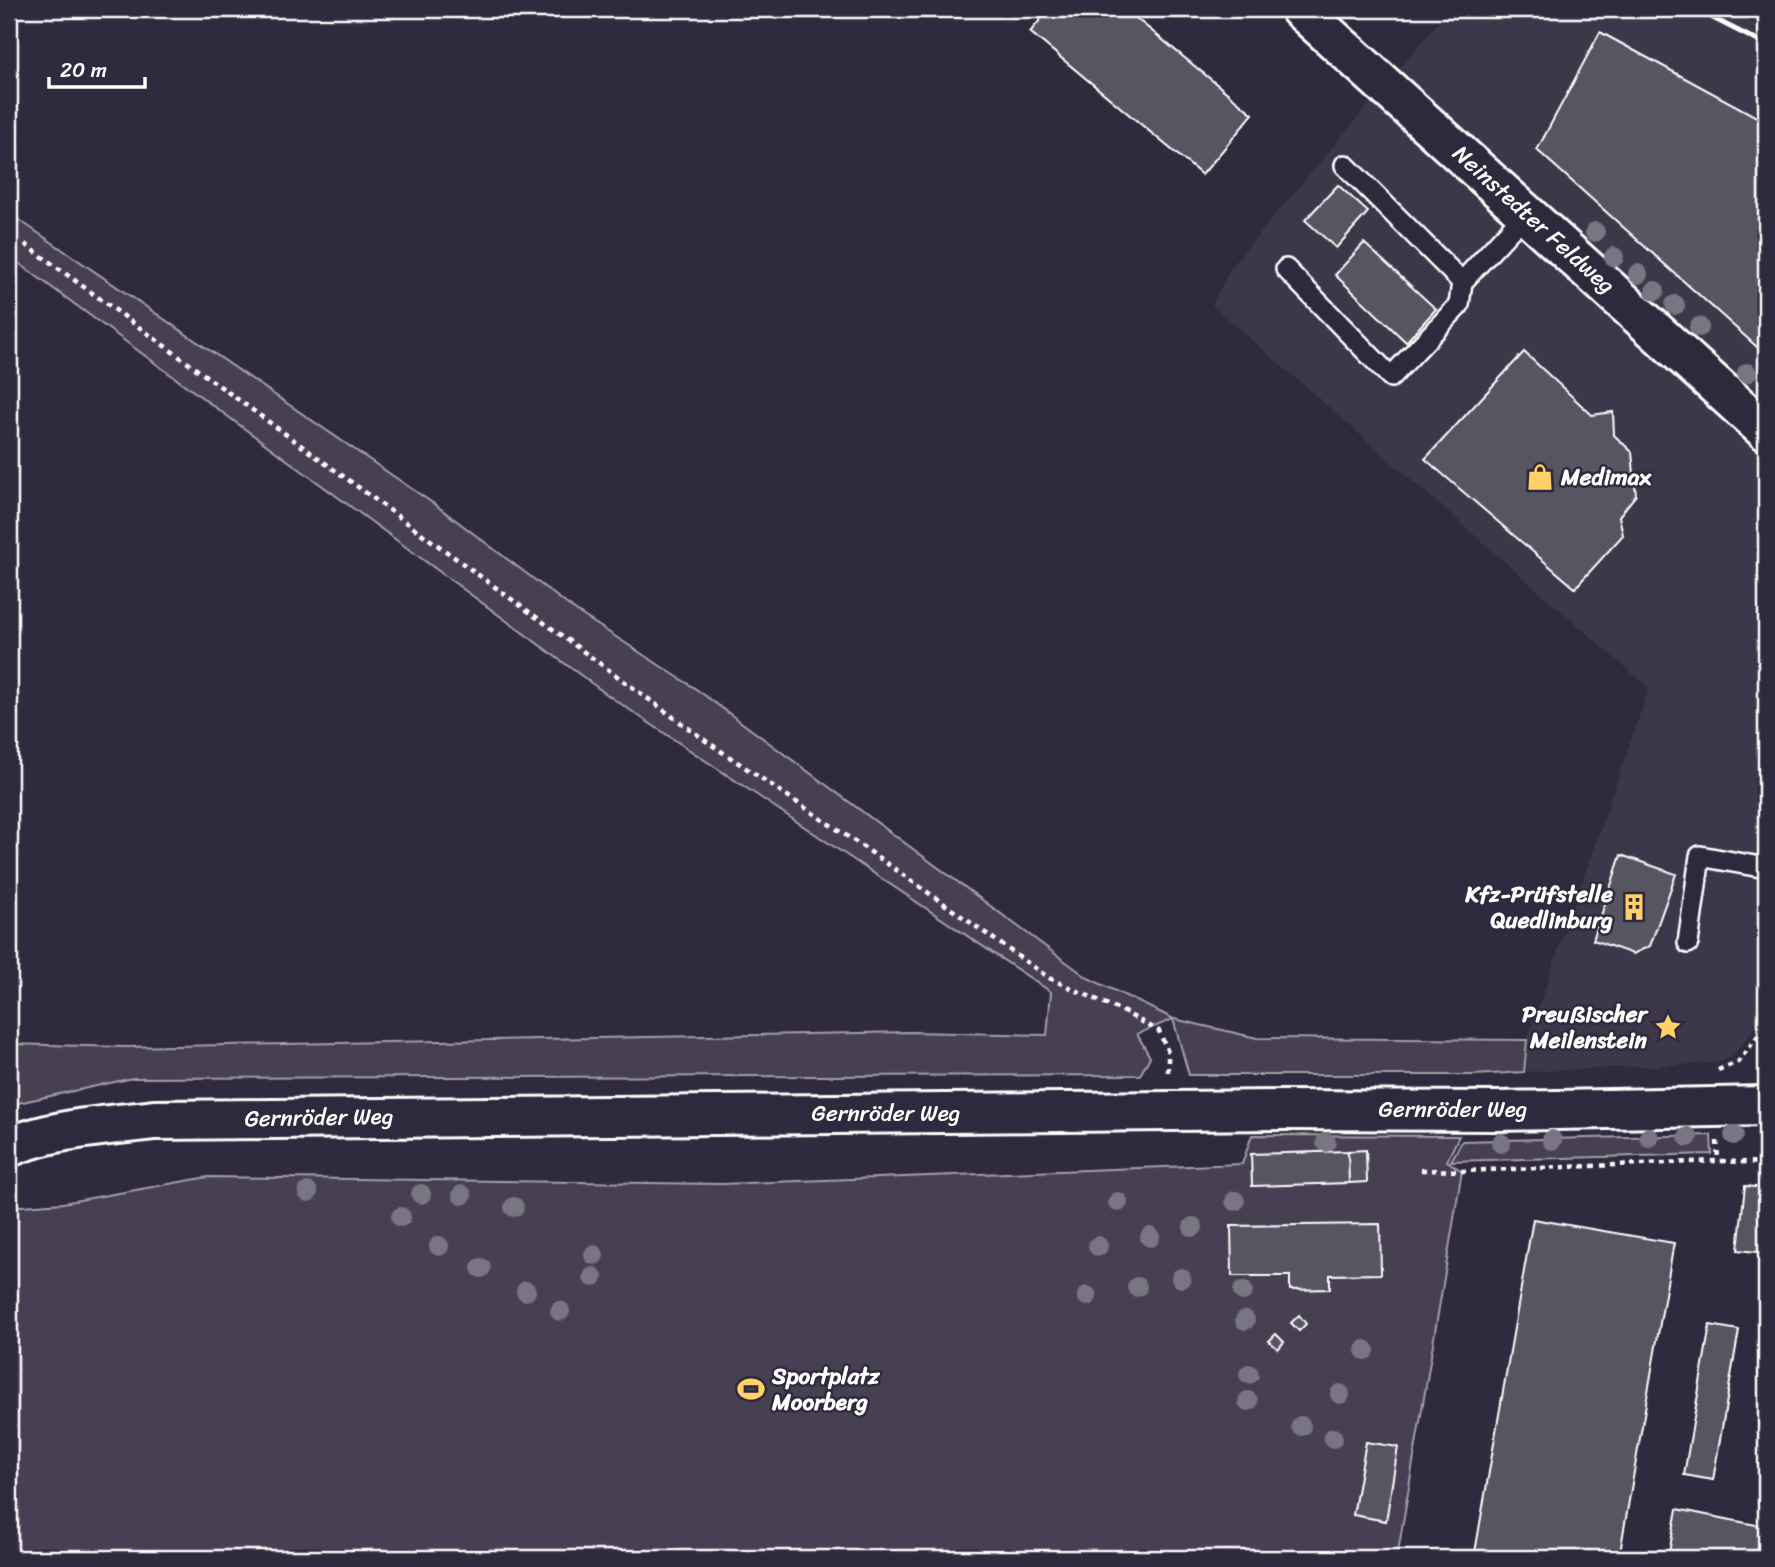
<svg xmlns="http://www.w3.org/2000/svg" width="1775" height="1567" font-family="Sriracha,sans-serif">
<rect width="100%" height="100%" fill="#2f2a3d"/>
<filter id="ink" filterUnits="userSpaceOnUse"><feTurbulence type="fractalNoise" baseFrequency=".0143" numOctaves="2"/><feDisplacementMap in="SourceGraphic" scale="14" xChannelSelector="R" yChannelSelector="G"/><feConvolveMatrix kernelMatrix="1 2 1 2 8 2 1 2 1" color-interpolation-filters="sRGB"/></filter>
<g filter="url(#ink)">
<path fill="#3c3749" d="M1450 9H1766V972L1758 1023 1734 1055 1718 1063 1524 1072 1527 1040 1649 688 1212 305 1231 267Z"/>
<path fill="#464152" stroke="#a2a0a8" stroke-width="2" d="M9 213 437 506 576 611 696 689 1088 978 1174 1019 1257 1038 1527 1040 1524 1072 1474 1075H1189L1173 1019 1137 1034 1150 1057 1140 1075 133 1078 9 1105V1044L125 1047 911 1032 1047 1035 1051 992 609 696 9 256Z
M1252 1135 1459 1136 1447 1161 1462 1171 1397 1558H9V1207L63 1203 208 1177 722 1184 1242 1164Z
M1711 1135 1712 1154 1451 1161 1462 1141Z"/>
<path fill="#595564" stroke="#fff" stroke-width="2" d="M1049 9H1125L1253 114 1202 175 1030 32Z
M1600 32 1766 122V355L1537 150Z
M1338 185 1368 212 1336 248 1305 220Z
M1364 243 1436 309 1406 342 1335 275Z
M1524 352 1592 415 1613 412 1614 435 1632 452 1636 495 1619 516 1623 535 1575 588 1425 459Z
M1621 855 1676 874 1650 946 1633 954 1593 940Z
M1366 1150 1367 1182 1349 1183 1348 1151Z
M1348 1151 1349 1183 1252 1186 1251 1154Z
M1745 1186 1766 1188V1253L1738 1250Z
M1533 1219 1674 1243 1619 1558H1474Z
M1380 1224 1381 1274 1330 1275V1289L1290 1290V1276H1232L1231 1226Z
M1299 1315 1306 1324 1299 1331 1291 1323Z
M1710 1325 1739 1330 1713 1480 1684 1475Z
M1276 1334 1284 1342 1278 1349 1269 1341Z
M1366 1442 1398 1447 1386 1521 1353 1515Z
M1677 1509 1766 1527V1558H1668Z"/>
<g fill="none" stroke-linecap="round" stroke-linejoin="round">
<defs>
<path id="lane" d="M1345 165 1462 282 1527 212
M1286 269 1391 377 1459 305 1462 282
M1688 943 1700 856 1766 868"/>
<path id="street" d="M1300 9 1766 431"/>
<path id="secondary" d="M9 1147C54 1128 107 1126 154 1120L1281 1110 1497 1111 1766 1106"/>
</defs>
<use href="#lane" stroke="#fff" stroke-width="24"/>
<use href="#street" stroke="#fff" stroke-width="44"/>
<use href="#secondary" stroke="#fff" stroke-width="44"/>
<path stroke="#fff" stroke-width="4.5" stroke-dasharray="5 5" stroke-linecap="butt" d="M25 244 706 741 875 855 1049 978 1124 1012 1159 1031 1168 1052V1075
M1718 1070 1738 1062 1760 1033H1766
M1717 1141 1718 1161
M1421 1170 1462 1171 1718 1161 1766 1163"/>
<use href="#lane" stroke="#2f2a3d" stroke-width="19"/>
<use href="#street" stroke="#2f2a3d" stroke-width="38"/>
<use href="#secondary" stroke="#2f2a3d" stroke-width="38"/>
<path stroke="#fff" stroke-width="5" d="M1695 9 1766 45"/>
</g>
<g fill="#797582">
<circle cx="1595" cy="232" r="10"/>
<circle cx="1614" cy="257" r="10"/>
<circle cx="1638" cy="274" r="10"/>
<circle cx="1655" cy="291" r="10"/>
<circle cx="1675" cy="305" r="10"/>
<circle cx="1699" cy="327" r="10"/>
<circle cx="1747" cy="373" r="10"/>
<circle cx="1734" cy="1135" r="10"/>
<circle cx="1649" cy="1137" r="10"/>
<circle cx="1688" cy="1137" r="10"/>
<circle cx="1552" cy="1140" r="10"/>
<circle cx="1326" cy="1142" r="10"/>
<circle cx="1501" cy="1143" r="10"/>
<circle cx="308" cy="1192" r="10"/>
<circle cx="421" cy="1194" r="10"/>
<circle cx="462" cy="1195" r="10"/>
<circle cx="1235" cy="1201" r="10"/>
<circle cx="1118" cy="1202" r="10"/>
<circle cx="514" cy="1207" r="10"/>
<circle cx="401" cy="1217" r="10"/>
<circle cx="1193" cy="1227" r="10"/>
<circle cx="1150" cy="1237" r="10"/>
<circle cx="439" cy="1246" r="10"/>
<circle cx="1098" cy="1246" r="10"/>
<circle cx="594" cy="1255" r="10"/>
<circle cx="481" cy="1268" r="10"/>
<circle cx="593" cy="1277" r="10"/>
<circle cx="1181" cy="1278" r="10"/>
<circle cx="1137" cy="1287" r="10"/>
<circle cx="526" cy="1291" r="10"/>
<circle cx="1243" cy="1291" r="10"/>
<circle cx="1087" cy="1296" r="10"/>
<circle cx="560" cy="1311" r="10"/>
<circle cx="1245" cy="1320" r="10"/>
<circle cx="1365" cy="1350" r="10"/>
<circle cx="1249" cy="1374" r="10"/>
<circle cx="1340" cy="1394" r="10"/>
<circle cx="1248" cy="1401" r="10"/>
<circle cx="1301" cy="1426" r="10"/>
<circle cx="1333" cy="1438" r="10"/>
</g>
</g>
<defs>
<symbol id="shop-bare" viewBox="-9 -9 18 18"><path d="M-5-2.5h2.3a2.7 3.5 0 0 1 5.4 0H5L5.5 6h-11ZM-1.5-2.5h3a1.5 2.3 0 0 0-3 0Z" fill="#ffd166" stroke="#2f2a3d" stroke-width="2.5" paint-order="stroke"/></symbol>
<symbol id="building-bare" viewBox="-9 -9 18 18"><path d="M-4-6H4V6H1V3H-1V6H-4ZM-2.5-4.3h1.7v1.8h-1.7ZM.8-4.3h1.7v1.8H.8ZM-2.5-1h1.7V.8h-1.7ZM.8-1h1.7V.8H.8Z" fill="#ffd166" stroke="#2f2a3d" stroke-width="2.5" paint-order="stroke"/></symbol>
<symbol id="sight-bare" viewBox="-9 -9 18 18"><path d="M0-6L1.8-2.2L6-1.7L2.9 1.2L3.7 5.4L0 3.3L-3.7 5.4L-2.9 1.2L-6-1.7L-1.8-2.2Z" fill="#ffd166" stroke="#2f2a3d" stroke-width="2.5" paint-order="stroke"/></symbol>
<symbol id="stadium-bare" viewBox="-9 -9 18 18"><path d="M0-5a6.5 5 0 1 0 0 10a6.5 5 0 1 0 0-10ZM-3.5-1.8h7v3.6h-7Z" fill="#ffd166" stroke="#2f2a3d" stroke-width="2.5" paint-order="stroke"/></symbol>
</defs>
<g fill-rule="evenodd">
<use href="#shop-bare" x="1521" y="458" width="38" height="38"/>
<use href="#building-bare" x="1615" y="888" width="38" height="38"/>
<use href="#sight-bare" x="1649" y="1008" width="38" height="38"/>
<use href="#stadium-bare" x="732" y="1370" width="38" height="38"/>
</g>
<g text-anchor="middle" stroke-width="5" stroke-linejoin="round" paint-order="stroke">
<g font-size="23" fill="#fff" stroke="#2f2a3d">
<text transform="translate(1534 219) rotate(42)" y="8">Neinstedter Feldweg</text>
<text x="1453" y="1117">Gernröder Weg</text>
<text x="886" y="1121">Gernröder Weg</text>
<text transform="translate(319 1117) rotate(-1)" y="8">Gernröder Weg</text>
</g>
<g font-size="23" font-weight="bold" fill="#fff" stroke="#2f2a3d" text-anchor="start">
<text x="1561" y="485">Medimax</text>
<text x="1613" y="902" text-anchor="end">Kfz-Prüfstelle<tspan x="1613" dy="26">Quedlinburg</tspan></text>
<text x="1647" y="1022" text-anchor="end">Preußischer<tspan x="1647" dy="26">Meilenstein</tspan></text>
<text x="772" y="1384">Sportplatz<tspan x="772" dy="26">Moorberg</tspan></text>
</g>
</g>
<rect width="1775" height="1567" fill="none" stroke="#2f2a3d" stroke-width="35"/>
<rect x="18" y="18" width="1740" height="1532" fill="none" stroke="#fff" stroke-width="2.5" filter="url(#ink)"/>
<path d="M49 77v10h96v-10" fill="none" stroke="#ffffff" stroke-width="3.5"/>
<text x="60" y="77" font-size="21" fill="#ffffff" stroke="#2f2a3d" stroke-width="5" paint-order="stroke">20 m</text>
</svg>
